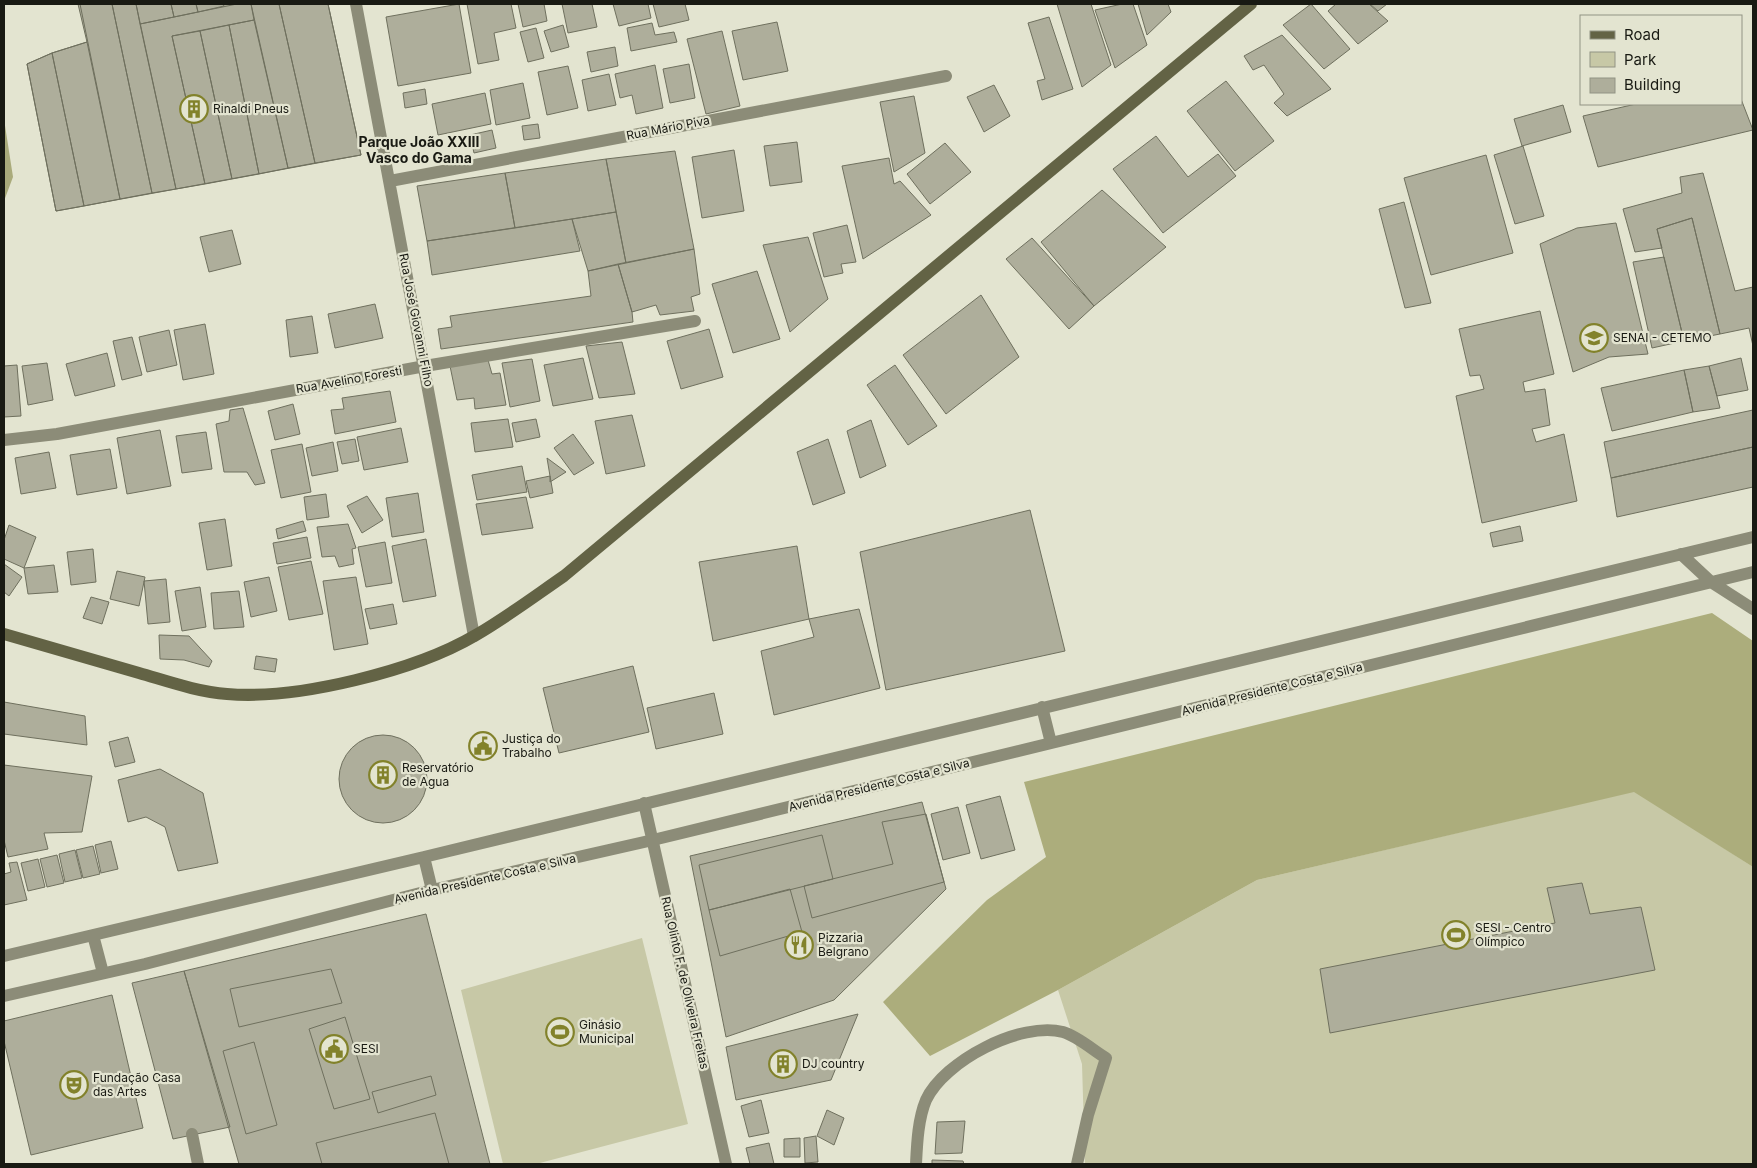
<svg xmlns="http://www.w3.org/2000/svg" width="1757" height="1168" font-family="Inter,sans-serif">
<rect width="100%" height="100%" fill="#e3e4d0"/>
<path fill="#c7c8a6" d="M1635 791 1753 867V1164H1085L1082 1064 1058 990 1257 880Z
M642 938 688 1124 536 1164H503L461 990Z"/>
<path fill="#acad7c" d="M1712 613 1753 641V867L1634 792 1257 880 1058 990 930 1056 883 1002 987 900 1046 857 1024 782Z"/>
<path fill="#aaab7b" d="M4 119 13 177 4 201Z"/>
<path fill="#aeae9b" stroke="#6f705e" d="M78 4H328L361 155 56 211 27 64 52 53 87 42Z
M80 4H112L152 193 120 199Z
M112 4H136L176 189 152 193Z
M136 4H171L174 17 140 24Z
M171 4H196L198 12 174 17Z
M196 4H223L224 6 198 12Z
M237 4H251L254 20 172 36 205 184 176 189 140 24Z
M251 4H279L315 163 288 168Z
M279 4H328L361 155 315 163Z
M459 4 471 73 398 86 386 17Z
M467 4H511L516 28 494 33 499 60 478 64Z
M518 4H544L547 21 523 27Z
M562 4H592L597 27 568 33Z
M613 4H648L651 18 619 26Z
M653 4H685L689 20 659 27Z
M1057 4H1091L1111 65 1082 87Z
M1122 4H1133L1147 45 1115 68 1095 10Z
M1138 4H1168L1171 12 1147 35Z
M1311 4 1350 49 1324 69 1283 25Z
M1336 4H1369L1388 21 1358 44 1328 11Z
M1370 4H1387L1378 11Z
M1049 17 1073 89 1042 100 1037 81 1045 79 1028 23Z
M254 20 288 168 259 174 229 25Z
M777 22 788 71 743 80 732 31Z
M652 23 655 35 674 32 677 42 631 51 627 28Z
M229 25 259 174 232 179 200 31Z
M563 25 569 47 551 52 544 31Z
M536 28 544 58 528 62 520 32Z
M200 31 232 179 205 184 172 36Z
M722 31 740 106 706 114 687 39Z
M1282 35 1331 89 1287 116 1274 103 1284 94 1264 65 1253 70 1244 56Z
M87 42 120 199 84 206 52 53Z
M615 47 618 66 591 72 587 52Z
M52 53 84 206 56 211 27 64Z
M689 64 695 98 670 103 663 69Z
M655 65 663 108 636 114 632 95 620 98 615 74Z
M568 66 578 108 547 115 538 72Z
M609 74 616 105 588 111 582 80Z
M1226 81 1274 141 1235 171 1187 111Z
M523 83 530 118 496 125 490 90Z
M994 85 1010 116 984 132 967 97Z
M425 89 427 104 405 108 403 93Z
M485 93 491 124 438 135 432 104Z
M914 96 925 153 894 172 880 102Z
M1741 99 1753 130 1598 167 1583 116 1636 104H1741Z
M1563 105 1571 132 1522 146 1514 119Z
M538 124 540 138 524 140 522 126Z
M492 130 496 148 474 153 470 135Z
M1156 136 1188 177 1218 154 1236 176 1163 233 1113 169Z
M797 142 802 182 770 186 764 146Z
M945 143 971 172 930 204 907 174Z
M1523 146 1544 216 1515 224 1494 155Z
M734 150 744 211 702 218 692 157Z
M675 151 694 249 626 263 606 159Z
M1486 155 1513 253 1431 275 1404 178Z
M889 158 894 184 900 181 931 215 863 259 842 166Z
M606 159 616 212 515 228 505 173Z
M505 173 515 228 427 241 417 186Z
M1703 173 1735 291 1753 287V346L1749 328 1720 334 1692 218 1657 229 1662 248 1635 252 1623 209 1682 193 1680 177Z
M1102 190 1166 247 1094 306 1041 242Z
M1404 202 1431 303 1405 308 1379 209Z
M616 212 626 263 588 271 572 219Z
M1692 218 1720 334 1684 341 1657 229Z
M572 219 580 251 432 275 427 241Z
M1616 223 1648 354 1609 357 1573 372 1540 244 1577 228Z
M847 225 856 262 841 264 843 273 824 277 813 233Z
M232 230 241 264 209 272 200 237Z
M808 237 828 299 790 332 763 245Z
M1032 238 1094 306 1069 329 1006 259Z
M694 249 700 294 691 297 694 311 660 315 656 305 632 312 618 264Z
M1664 257 1684 341 1652 348 1633 262Z
M618 264 632 312 633 322 441 349 438 329 452 327 450 316 591 296 588 271Z
M757 271 780 339 733 353 712 284Z
M981 295 1019 357 946 414 903 355Z
M375 304 383 338 335 348 328 314Z
M1540 311 1554 374 1523 382 1525 392 1545 389 1550 425 1532 429 1536 442 1564 434 1577 501 1482 523 1456 396 1484 389 1480 375 1470 376 1459 329Z
M312 316 318 353 290 357 286 320Z
M205 324 214 374 183 380 174 330Z
M709 329 723 377 681 389 667 341Z
M169 330 177 365 147 372 139 337Z
M132 337 142 375 122 380 113 341Z
M622 342 635 394 599 398 586 346Z
M107 353 115 386 75 396 66 364Z
M583 358 593 399 553 406 544 365Z
M1741 358 1748 390 1717 396 1709 366Z
M532 359 540 401 510 407 502 363Z
M488 360 492 374 500 373 506 405 475 409 474 398 457 400 450 366Z
M47 363 53 400 28 405 22 366Z
M17 365 21 416 4 417V366Z
M895 365 937 426 908 445 867 385Z
M1709 366 1720 408 1693 412 1684 370Z
M1684 370 1693 412 1612 431 1601 388Z
M390 391 396 422 335 434 331 410 344 409 342 398Z
M293 404 300 434 275 440 268 411Z
M243 408 265 483 255 485 247 472H224L216 424 229 421 230 410Z
M1753 410V447L1611 478 1604 442Z
M632 415 645 466 606 474 595 421Z
M508 419 513 447 475 452 471 423Z
M536 419 540 437 516 442 512 423Z
M871 420 886 466 860 478 847 431Z
M401 428 408 462 364 470 357 437Z
M160 430 171 486 127 494 117 438Z
M206 432 212 469 182 473 176 436Z
M573 434 594 463 574 475 554 448Z
M355 439 359 461 342 464 337 442Z
M828 439 845 493 813 505 797 452Z
M333 442 338 471 312 476 306 448Z
M302 444 311 492 281 498 271 450Z
M1753 447V487L1617 517 1611 478Z
M110 449 117 488 77 495 70 455Z
M49 452 56 488 21 494 15 458Z
M547 458 566 472 550 482V476Z
M522 466 527 492 477 500 472 475Z
M550 476 553 493 530 498 526 481Z
M418 493 424 532 392 537 386 498Z
M326 494 329 517 307 520 304 497Z
M367 496 383 520 362 533 347 506Z
M526 497 533 528 482 535 476 504Z
M1030 510 1065 651 886 690 860 552Z
M225 519 232 566 207 570 199 523Z
M303 521 306 531 278 539 276 529Z
M348 524 356 548 352 549 354 564 339 567 335 556 322 557 317 527Z
M9 525 36 537 24 568 4 559V540Z
M1520 526 1523 541 1493 547 1490 533Z
M307 537 311 558 277 564 273 543Z
M426 539 436 596 403 602 392 546Z
M385 542 392 583 366 587 358 547Z
M797 546 809 619 713 641 699 562Z
M93 549 96 582 71 585 67 552Z
M311 561 323 614 289 620 278 567Z
M4 564 22 577 9 596 4 592Z
M54 565 58 592 28 594 24 568Z
M117 571 145 577 139 606 110 599Z
M269 577 277 611 251 617 244 582Z
M356 577 368 644 334 650 323 581Z
M166 579 170 622 148 624 144 581Z
M200 587 206 627 182 631 175 591Z
M239 591 244 627 214 629 211 593Z
M91 597 109 602 102 624 83 618Z
M393 604 397 624 370 629 365 609Z
M859 609 880 688 774 715 761 651 814 637 809 619Z
M159 635 189 636 212 661 209 667 184 660 160 659Z
M256 656 277 659 275 672 254 669Z
M633 666 649 732 559 753 543 688Z
M714 693 723 734 656 749 647 708Z
M4 702 85 716 87 745 4 734Z
M339 779a44 44 0 1 1 88 0a44 44 0 1 1-88 0Z
M128 737 135 762 115 767 109 742Z
M4 765 92 776 82 832 44 833 48 849 8 857 4 840Z
M160 769 203 793 218 863 178 871 165 827 146 817 128 822 118 780Z
M1000 796 1015 850 981 859 966 805Z
M922 802 946 889 834 1000 726 1037 690 856Z
M958 807 970 853 943 860 931 814Z
M926 814 944 882 812 918 804 886 893 864 882 822Z
M822 835 833 879 709 910 699 865Z
M111 841 118 869 101 873 95 845Z
M93 846 100 874 83 878 76 850Z
M75 850 82 878 65 882 59 854Z
M57 855 64 883 47 887 40 859Z
M38 859 45 887 28 891 21 863Z
M17 862 27 900 4 905V874L11 872 9 863Z
M1582 883 1590 914 1641 907 1655 970 1330 1033 1320 969 1555 923 1547 888Z
M790 889 802 932 720 956 709 910Z
M426 914 490 1164H239L184 971Z
M331 969 342 1003 239 1027 230 989Z
M184 971 230 1127 173 1139 132 983Z
M112 995 143 1128 31 1155 4 1041V1021Z
M858 1014 831 1080 736 1100 726 1047Z
M345 1017 370 1099 334 1109 309 1029Z
M254 1042 277 1125 246 1134 223 1051Z
M431 1076 436 1095 378 1113 372 1092Z
M761 1100 769 1133 749 1137 741 1106Z
M827 1110 844 1118 834 1145 817 1136Z
M435 1113 449 1164H322L316 1143Z
M965 1121 962 1153 935 1154 937 1122Z
M816 1136 818 1162 805 1163 804 1138Z
M800 1138V1157H784V1139Z
M769 1143 774 1164H750L746 1148Z
M932 1160 963 1161 964 1164H932Z"/>
<g fill="none" stroke-linecap="round" stroke-linejoin="round">
<path stroke="#8c8c78" stroke-width="12" d="M356 4 474 636
M390 181 946 76
M4 440 57 434 425 366 695 321
M1681 554 1711 582 1753 609
M1042 707 1051 743
M644 803 726 1164
M424 857 432 890
M93 935 103 973
M4 956 424 857 1753 537
M4 996 145 964 432 890 653 840 1753 572
M192 1134 198 1164
M916 1164C917 1144 918 1119 926 1100 944 1061 1021 1021 1063 1032 1077 1036 1093 1050 1106 1058L1088 1115 1077 1164"/>
<path stroke="#636345" stroke-width="12" d="M4 634C49 647 94 660 139 673 167 681 198 692 227 694 297 700 415 671 476 635 507 617 535 596 564 576L1251 4"/>
</g>
<defs>
<symbol id="building-ring" viewBox="-11 -11 22 22"><circle r="9.5" fill="#e3e4d0" stroke="#82822b" stroke-width="1.5"/><path d="M-4-6H4V6H1V3H-1V6H-4ZM-2.5-4.3h1.7v1.8h-1.7ZM.8-4.3h1.7v1.8H.8ZM-2.5-1h1.7V.8h-1.7ZM.8-1h1.7V.8H.8Z" fill="#82822b"/></symbol>
<symbol id="university-ring" viewBox="-11 -11 22 22"><circle r="9.5" fill="#e3e4d0" stroke="#82822b" stroke-width="1.5"/><path d="M0-5L7-2L0 1L-7-2ZM-4 1L0 2.5L4 1V4Q0 6-4 4Z" fill="#82822b"/></symbol>
<symbol id="civic-ring" viewBox="-11 -11 22 22"><circle r="9.5" fill="#e3e4d0" stroke="#82822b" stroke-width="1.5"/><path d="M-.6-6.5H3V-4.5H.6V-3L4-1V1h2V6H-6V1h2V-1L-.6-3ZM-1.2 2.5V6h2.4V2.5Z" fill="#82822b"/></symbol>
<symbol id="stadium-ring" viewBox="-11 -11 22 22"><circle r="9.5" fill="#e3e4d0" stroke="#82822b" stroke-width="1.5"/><path d="M0-5a6.5 5 0 1 0 0 10a6.5 5 0 1 0 0-10ZM-3.5-1.8h7v3.6h-7Z" fill="#82822b"/></symbol>
<symbol id="restaurant-ring" viewBox="-11 -11 22 22"><circle r="9.5" fill="#e3e4d0" stroke="#82822b" stroke-width="1.5"/><path d="M-5-6h1v4h1v-4h1v4h1v-4h1v5L-1.5 .5V6h-2V.5L-5-1ZM5-6V6H3V1.5H1.5Q1.5-4 5-6Z" fill="#82822b"/></symbol>
<symbol id="theatre-ring" viewBox="-11 -11 22 22"><circle r="9.5" fill="#e3e4d0" stroke="#82822b" stroke-width="1.5"/><path d="M-5-5.5Q0-4 5-5.5V0Q5 5 0 6Q-5 5-5 0ZM-3.3-2.5H-1v1.5H-3.3ZM1-2.5H3.3v1.5H1ZM-2.8 1Q0 5.5 2.8 1Z" fill="#82822b"/></symbol>
</defs>
<g fill-rule="evenodd">
<use href="#building-ring" x="178" y="93" width="32" height="32"/>
<use href="#university-ring" x="1578" y="322" width="32" height="32"/>
<use href="#civic-ring" x="467" y="730" width="32" height="32"/>
<use href="#building-ring" x="367" y="759" width="32" height="32"/>
<use href="#stadium-ring" x="1440" y="919" width="32" height="32"/>
<use href="#restaurant-ring" x="783" y="929" width="32" height="32"/>
<use href="#stadium-ring" x="544" y="1016" width="32" height="32"/>
<use href="#civic-ring" x="318" y="1033" width="32" height="32"/>
<use href="#building-ring" x="767" y="1048" width="32" height="32"/>
<use href="#theatre-ring" x="58" y="1069" width="32" height="32"/>
</g>
<g text-anchor="middle" stroke-width="4.5" stroke-linejoin="round" paint-order="stroke">
<g font-size="12" fill="#191a13" stroke="#e3e4d0" text-anchor="start">
<text x="213" y="113">Rinaldi Pneus</text>
<text x="1613" y="342">SENAI - CETEMO</text>
<text x="502" y="743">Justiça do<tspan x="502" dy="14">Trabalho</tspan></text>
<text x="402" y="772">Reservatório<tspan x="402" dy="14">de Agua</tspan></text>
<text x="1475" y="932">SESI - Centro<tspan x="1475" dy="14">Olímpico</tspan></text>
<text x="818" y="942">Pizzaria<tspan x="818" dy="14">Belgrano</tspan></text>
<text x="579" y="1029">Ginásio<tspan x="579" dy="14">Municipal</tspan></text>
<text x="353" y="1053">SESI</text>
<text x="802" y="1068">DJ country</text>
<text x="93" y="1082">Fundação Casa<tspan x="93" dy="14">das Artes</tspan></text>
</g>
<g font-size="12" fill="#191a13" stroke="#e3e4d0">
<text transform="translate(668 128) rotate(-11)" y="4">Rua Mário Piva</text>
<text transform="translate(416 320) rotate(79)" y="4">Rua José Giovanni Filho</text>
<text transform="translate(349 380) rotate(-10)" y="4">Rua Avelino Foresti</text>
<text transform="translate(1272 689) rotate(-14)" y="4">Avenida Presidente Costa e Silva</text>
<text transform="translate(879 785) rotate(-14)" y="4">Avenida Presidente Costa e Silva</text>
<text transform="translate(485 879) rotate(-13)" y="4">Avenida Presidente Costa e Silva</text>
<text transform="translate(685 983) rotate(77)" y="4">Rua Olinto F. de Oliveira Freitas</text>
</g>
<g font-size="14" font-weight="bold" fill="#191a13" stroke="#e3e4d0">
<text x="419" y="147">Parque João XXIII<tspan x="419" dy="16">Vasco do Gama</tspan></text>
</g>
</g>
<rect width="1757" height="1168" fill="none" stroke="#191a13" stroke-width="10"/>
<rect x="1580" y="15" width="162" height="90" fill="#e3e4d0" stroke="#929384"/>
<rect x="1590" y="31" width="25" height="8" fill="#636345" stroke="#929384"/>
<text x="1624" y="40" font-size="15" fill="#191a13">Road</text>
<rect x="1590" y="52" width="25" height="15" fill="#c7c8a6" stroke="#929384"/>
<text x="1624" y="65" font-size="15" fill="#191a13">Park</text>
<rect x="1590" y="78" width="25" height="15" fill="#aeae9b" stroke="#929384"/>
<text x="1624" y="90" font-size="15" fill="#191a13">Building</text>
</svg>
